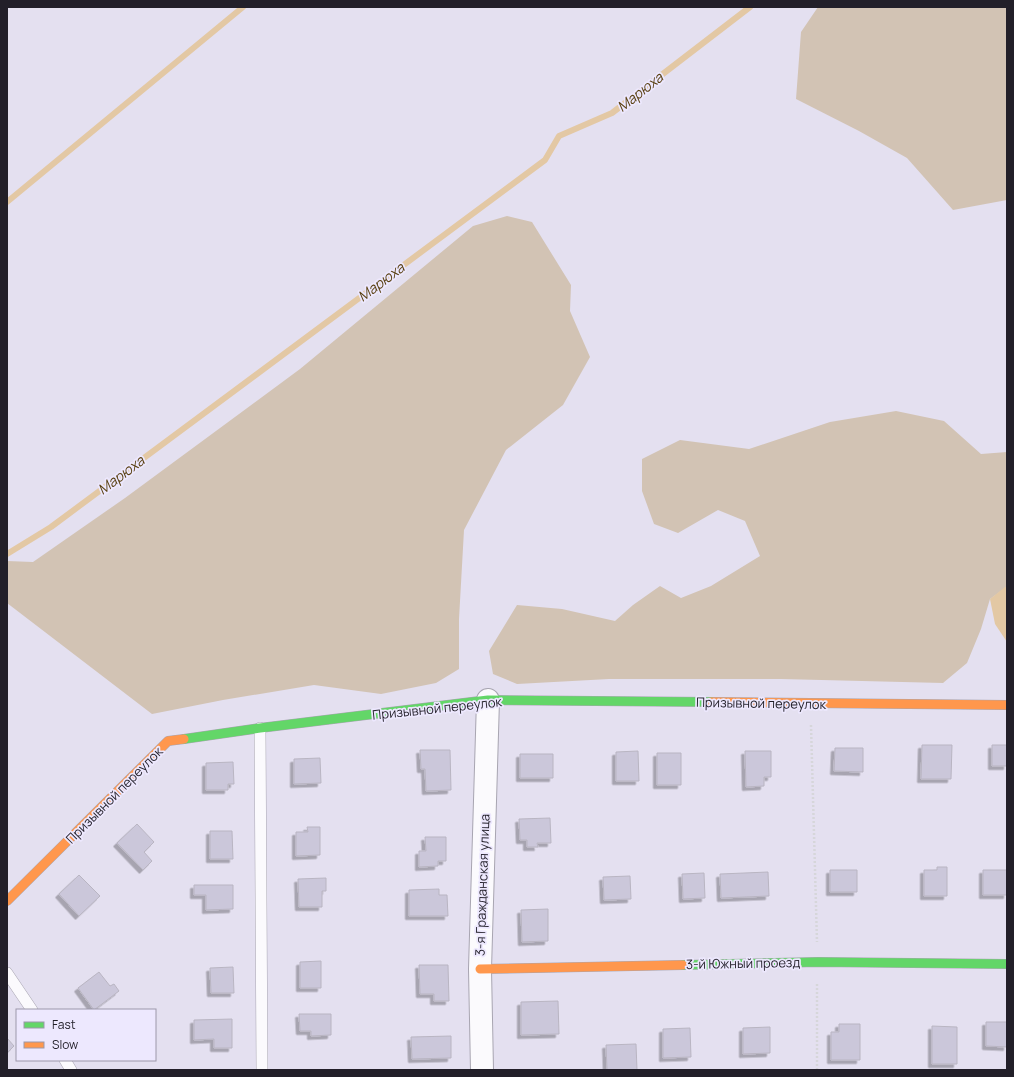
<svg xmlns="http://www.w3.org/2000/svg" width="1014" height="1077" font-family="Manrope,sans-serif">
<defs>
<filter id="shadow"><feDropShadow dx="-3.5" dy="3.5" stdDeviation="0" flood-color="#0004"/></filter>
</defs>
<rect width="100%" height="100%" fill="#e4e0f0"/>
<path fill="#d2c3b4" d="M818 7H1007V200L953 210 907 158 859 131 796 99 801 32Z
M507 216 532 222 571 285 570 311 590 357 563 405 506 450 464 530 459 619V669L436 683 381 694 314 685 223 700 152 714 7 603V561L33 562 125 498 300 369 473 226Z
M896 411 944 421 981 454 1007 452V587L1005 588 990 599 981 629 967 663 943 683 781 679H609L517 684 493 674 489 651 517 605 562 609 615 621 633 605 660 586 681 598 711 586 760 556 745 521 718 510 678 533 654 524 642 491V459L680 440 749 449 830 422Z"/>
<path fill="#e3c8a4" d="M1005 587H1007V642L995 624 990 599Z"/>
<g fill="none" stroke-linecap="round" stroke-linejoin="round">
<path stroke="#e3c8a4" stroke-width="6" d="M7 202 243 7
M7 554 51 527 545 160 559 136 612 113 750 7"/>
</g>
<path fill="#cbc7da" stroke="#b9b5c2" filter="url(#shadow)" d="M922 745H952L951 779H921Z
M992 745H1007V766H992Z
M835 748H863V772L834 771Z
M420 750H450L451 790 426 791 425 769H421Z
M638 751 639 781H616V752Z
M745 751H771V777H764V786L746 787Z
M657 753H681V785H657Z
M520 754H553V778H520Z
M320 758 321 783 294 784V759Z
M233 762 234 784H228V790H206V763Z
M550 818 551 843H537L538 847H527V840H520L519 819Z
M137 824 154 842 144 852 152 861 143 870 117 843Z
M307 827H320V855L296 856V832H308Z
M210 831H232L233 859H210Z
M425 837H446V861H438V866L419 867V851H426Z
M937 867H947V896H924V870H937Z
M830 870H857V892H830Z
M983 870H1007V895H983Z
M768 872 769 896 721 898 720 874Z
M704 873 705 898 683 899 682 874Z
M79 875 100 896 79 916 59 894Z
M630 876 631 899 604 900 603 877Z
M326 878V891H322V907H299L298 879Z
M194 885H233V909L206 910V895H194Z
M439 889V895H447L448 916H409V890Z
M548 909V941L522 942 521 910Z
M321 961V988H300V962Z
M419 965H448L449 1001H434V994H420Z
M233 967 234 993H211L210 968Z
M99 972 110 986 114 984 119 991 94 1010 78 988Z
M558 1001 559 1034 521 1035V1002Z
M299 1014H331V1035L311 1036V1031H300Z
M232 1019V1048H214V1039L194 1040V1020Z
M986 1022H1007V1047L986 1046Z
M839 1024H860V1060H831V1032H839Z
M932 1026 957 1027V1064H932Z
M770 1027V1053L743 1054V1028Z
M690 1028 691 1057 663 1058V1029Z
M451 1036V1058L412 1059 411 1037Z
M7 1038 14 1046 7 1053Z
M636 1044 637 1070H607L606 1045Z"/>
<g fill="none" stroke-linecap="round" stroke-linejoin="round">
<defs>
<path id="lane" d="M260 728 262 1070
M7 973 32 1010
M65 1060 71 1070"/>
<path id="street" d="M482 1070 480 969 488 700"/>
<path id="fast" d="M184 739 260 728 488 700 711 702
M683 965 818 962 1007 964"/>
<path id="slow" d="M711 702 1007 705
M7 901 168 741 184 739
M480 969 683 965"/>
</defs>
<use href="#lane" stroke="#a8a5b1" stroke-width="12"/>
<use href="#street" stroke="#a8a5b1" stroke-width="24"/>
<use href="#fast" stroke="#a8a5b1" stroke-width="10"/>
<use href="#slow" stroke="#a8a5b1" stroke-width="10"/>
<path stroke="#d6d6da" stroke-width="2.5" stroke-dasharray="2 2" stroke-linecap="butt" d="M811 725 817 942
M817 1070V983"/>
<use href="#lane" stroke="#fbfafd" stroke-width="11"/>
<use href="#street" stroke="#fbfafd" stroke-width="22"/>
<use href="#fast" stroke="#63d668" stroke-width="9"/>
<use href="#slow" stroke="#ff974d" stroke-width="9"/>
</g>
<g text-anchor="middle" stroke-width="3.5" stroke-linejoin="round" paint-order="stroke">
<g font-size="13" fill="#221f29" stroke="#ede8fe">
<text transform="translate(761 703) rotate(1)" y="5">Призывной переулок</text>
<text transform="translate(437 708) rotate(-6)" y="5">Призывной переулок</text>
<text transform="translate(114 795) rotate(-45)" y="5">Призывной переулок</text>
<text transform="translate(482 885) rotate(-88)" y="5">3-я Гражданская улица</text>
<text transform="translate(743 963) rotate(-1)" y="5">3-й Южный проезд</text>
</g>
<g font-size="14" font-style="italic" fill="#594011" stroke="#ede8fe">
<text transform="translate(640 92) rotate(-38)" y="5">Марюха</text>
<text transform="translate(381 282) rotate(-37)" y="5">Марюха</text>
<text transform="translate(121 475) rotate(-37)" y="5">Марюха</text>
</g>
</g>
<rect width="1014" height="1077" fill="none" stroke="#221f29" stroke-width="16"/>
<rect x="16" y="1009" width="140" height="52" fill="#ede8fe" stroke="#9c98a9"/>
<rect x="24" y="1022" width="20" height="6" fill="#63d668" stroke="#9c98a9"/>
<text x="52" y="1029" font-size="12" fill="#221f29">Fast</text>
<rect x="24" y="1042" width="20" height="6" fill="#ff974d" stroke="#9c98a9"/>
<text x="52" y="1049" font-size="12" fill="#221f29">Slow</text>
</svg>
